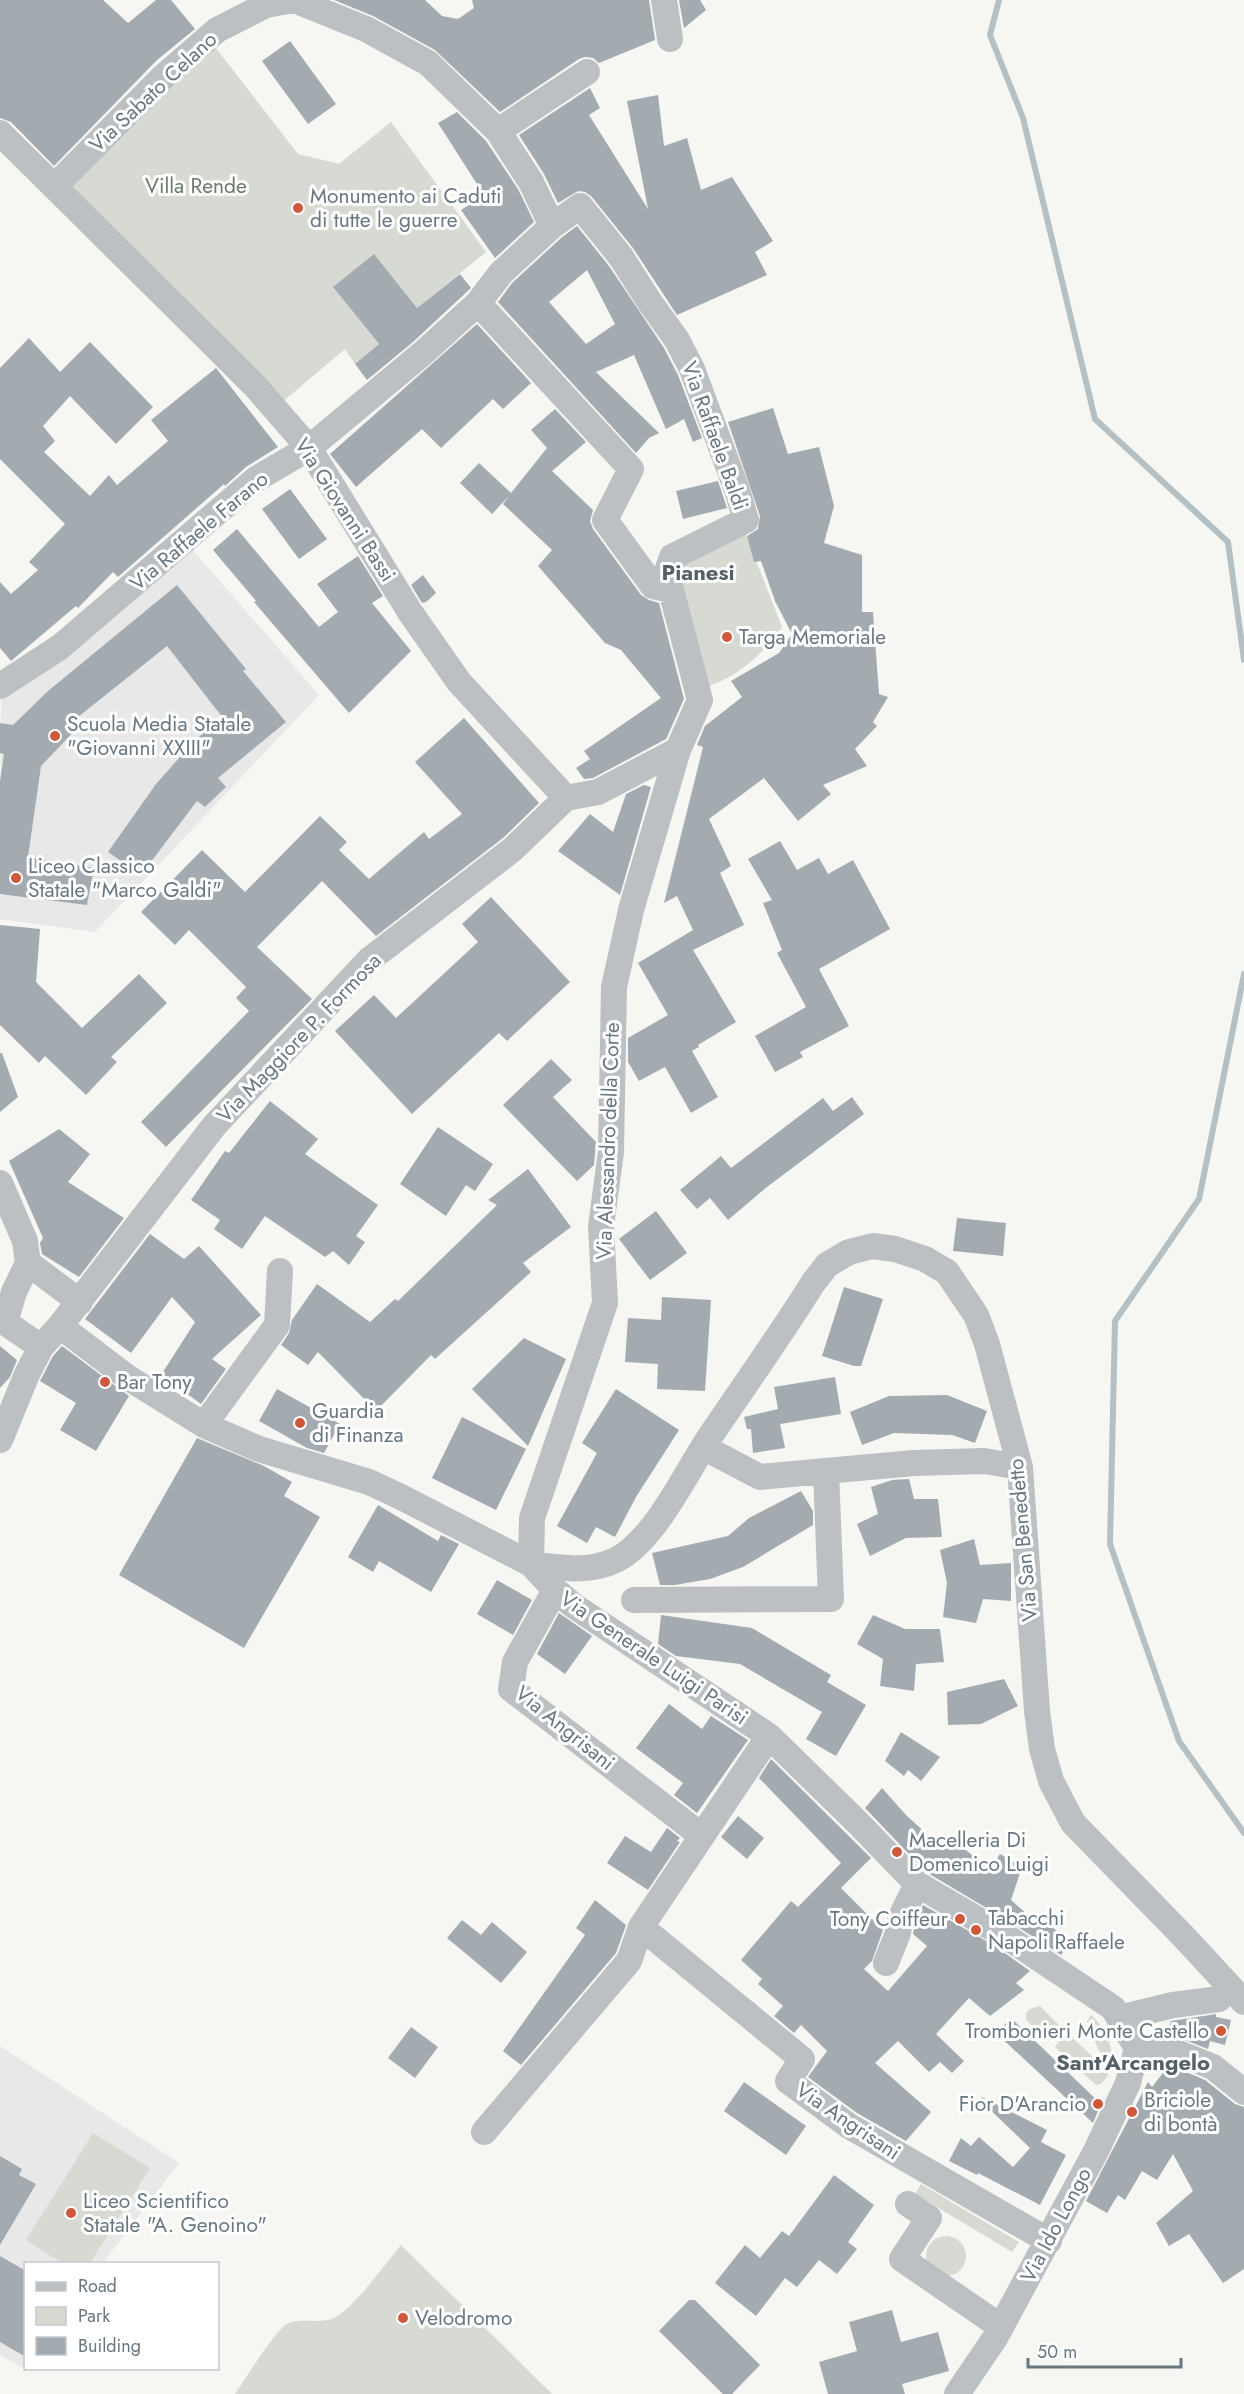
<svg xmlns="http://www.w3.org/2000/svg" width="1244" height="2394" font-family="Jost,sans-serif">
<rect width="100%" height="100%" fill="#f6f6f3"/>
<path fill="#e7e8e7" d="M191 548 319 695 95 932 0 919 1 699Z
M0 2046 179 2163 103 2263 26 2264 24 2368 0 2355Z"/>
<path fill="#d6dad3" d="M208 38 298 154 339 164 391 122 486 252 417 308 333 287 379 344 355 364 345 349 274 409 55 186Z
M741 522 782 627C761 656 737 678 703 688L674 559Z
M1040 2006 1060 2026 1058 2030 1050 2031 1052 2036 1049 2041 1026 2020V2013L1030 2009Z
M1091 2015C1108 2030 1112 2044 1112 2066L1098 2049 1087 2021Z
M1066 2032 1106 2069 1108 2076 1101 2084 1096 2085 1055 2047Z
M93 2133 150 2168 90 2263H62L26 2240Z
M921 2184 1019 2242 1012 2252 915 2194Z
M926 2256a20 20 0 1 1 40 0a20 20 0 1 1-40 0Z
M401 2245 552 2394H235C248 2375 268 2342 283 2327 295 2315 320 2326 336 2317 356 2305 385 2264 401 2245Z"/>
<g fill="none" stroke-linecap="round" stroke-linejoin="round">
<path stroke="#b4c0c3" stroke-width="6" d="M999 0 990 35 1023 118 1095 419 1228 542 1244 660
M1244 974 1199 1199 1115 1321 1110 1544 1179 1741 1244 1833"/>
</g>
<path fill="#a4abb0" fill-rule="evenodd" d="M0 0H103L128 23 156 0H171L195 29 157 60 54 166 11 122 0 118Z
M334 0H425L442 16 458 19 474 8 472 0H649L655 40 599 63 593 58 585 57 579 59 500 112 435 50 373 16Z
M679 0H700L706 10 684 28Z
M290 41 336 104 308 124 262 61Z
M590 88 600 108 589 115 648 209 627 101 658 95 664 146 687 138 701 190 732 177 773 241 755 252 767 275 677 315 633 248 591 196 585 192 578 191 558 203 544 174 519 135Z
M457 112 486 141 518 189 534 222 495 258 461 210 484 195 438 123Z
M577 226 609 266 664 348 678 375 702 438 693 442 684 419 666 429 634 355 596 372 659 433 649 438 636 453 498 302 512 283 561 238ZM587 270 615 324 586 344 549 302Z
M374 254 417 308 460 274 471 288 413 342 367 380 355 364 379 344 333 287Z
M477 324 531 383 503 409 493 399 441 448 422 429 356 487 330 454Z
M29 338 60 372 90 342 153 407 116 444 70 396 43 426 55 441 44 452 90 496 109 475 117 485 168 441 151 420 216 368 278 447 246 467 225 486 224 484 118 577 113 572 78 608 76 606 11 661 0 648V582L11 594 38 570 29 562 65 524 0 459V368Z
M773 408 788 454 819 447 834 506 824 543 862 555V612H873L879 694 888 697 873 722 877 726 855 749 867 766 823 785 831 794 798 821 764 778 709 819 731 866 720 873 744 925 693 950 736 1022 698 1045 699 1047 692 1051 718 1097 691 1113 665 1067 639 1081 628 1062V1038L668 1015 638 963 693 930 677 896 664 903 703 747 697 745 705 726 742 697 731 681 779 653 792 634 775 601 761 561 754 562 747 536 758 529 760 516 728 422Z
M555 409 586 442 552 471 593 510 590 521 593 529 641 595 649 600 659 603 684 699 666 739 593 778 584 779 576 768 590 759 584 751 661 698 621 650 605 643 538 566 552 550 503 504 509 496 492 514 460 483 479 463 511 493 547 448 531 430Z
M718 481 727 508 683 519 676 491Z
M290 489 327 539 299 559 262 509Z
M237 529 319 627 338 612 317 584 358 556 383 596 372 603 411 651 349 713 254 602 256 601 213 550Z
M423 575 436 593 426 602 422 603 411 585Z
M177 585 246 669 243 671 286 722 218 778 226 787 205 807 197 801 141 875 108 852 156 784 196 739 223 718 167 646 78 717 83 722 41 766 28 857 94 868 87 905 0 894V781L4 754 0 753V723L13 725 48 691Z
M464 718 539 803 503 838 376 936 322 881 257 947 312 999 166 1147 141 1122 249 1011 236 998 246 987 189 930 175 945 141 912 202 850 245 892 320 816 347 842 339 850 369 879 424 832 429 839 462 814 415 762Z
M644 785 651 787 620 895 558 851 590 814 613 832 626 794Z
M780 841 797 870 819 858 828 874 853 860 890 929 819 969 849 1026 800 1052 803 1057 775 1072 755 1036 806 1007 777 953 782 950 763 903 772 900 748 859Z
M491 897 570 982 507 1041 499 1033 412 1114 335 1031 374 995 396 1018 478 942 462 924Z
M0 925 40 929 36 982 82 1028 139 974 167 1003 111 1057 117 1062 86 1095 45 1056 39 1063 0 1025Z
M0 1053H2L18 1097 0 1112Z
M551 1059 572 1080 553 1097 596 1142 594 1165 577 1181 503 1105Z
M852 1097 864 1114 767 1187 728 1220 710 1198 697 1209 680 1190 721 1156 731 1168 823 1098 833 1111Z
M270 1101 318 1139 305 1154 378 1205 356 1236 365 1242 349 1265 333 1251 325 1257 265 1216 242 1249 214 1229 220 1220 191 1200 225 1151 229 1153Z
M438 1127 493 1164 475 1191 466 1185 446 1216 400 1184Z
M59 1129 90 1154 68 1182 124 1218 79 1277 42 1254 40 1243 43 1238 9 1161Z
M528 1169 571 1227 523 1263 531 1272 435 1359 431 1355 376 1411 318 1352 308 1365 281 1345 289 1333 292 1320 317 1284 370 1322 395 1299 398 1301 497 1205 488 1200Z
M656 1211 687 1253 650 1280 619 1239Z
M957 1218 1006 1223 1003 1256 953 1251Z
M150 1234 184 1259 199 1246 261 1315 212 1359 226 1369 201 1404 161 1375 195 1322 172 1297 131 1353 85 1319Z
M844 1287 883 1299 861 1366H854L822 1356Z
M662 1297 711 1300 705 1391 657 1389 658 1364 625 1362 628 1318 661 1320Z
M524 1338 566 1359 528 1446 472 1389Z
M0 1346 17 1360 10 1377 0 1388Z
M62 1346 129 1396 96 1451 60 1430 76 1403 40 1381 53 1356Z
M835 1377 841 1414 780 1424 785 1448 753 1453 751 1429H747L744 1417 778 1409 774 1387Z
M277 1389 340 1424 324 1453 307 1448 259 1421Z
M616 1389 679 1430 636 1497 615 1537 596 1527 587 1543 557 1526 597 1453 582 1443Z
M947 1395 987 1411 975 1443 952 1435 894 1433 862 1445 850 1412 889 1396Z
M462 1417 526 1449 496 1510 432 1478Z
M197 1438 264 1466 292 1482 284 1496 320 1517 244 1648 119 1575Z
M909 1479 914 1499H938L942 1537 906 1538 870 1556 857 1524 878 1514 871 1487 892 1480Z
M801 1491 813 1511V1525L743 1567 710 1579 675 1585H660L652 1553 728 1536 749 1518Z
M378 1505 438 1541 441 1535 459 1544 431 1592 379 1561 373 1572 348 1557Z
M974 1539 980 1565 1011 1563V1601L983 1599 976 1623 943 1617 947 1583 940 1550Z
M497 1580 532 1600 513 1635 477 1614Z
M559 1613 592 1636 565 1674 537 1654Z
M661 1615 752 1628 831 1675 827 1682 866 1705 836 1756 806 1739 822 1712 740 1664 676 1656 658 1644Z
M873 1615 905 1629H940L944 1662 916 1664 914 1691 880 1686 883 1659 857 1644Z
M1004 1679 1018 1706 981 1724 948 1725 947 1692Z
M669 1704 702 1729 711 1716 748 1740 697 1813 674 1795 683 1783 636 1748Z
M901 1732 940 1757 921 1781 908 1770 904 1776 885 1761Z
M771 1759 871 1858 841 1888 883 1930 872 1961 864 1969 888 1991 927 1946 913 1934 915 1923 923 1905 995 1946 1030 1971 1016 1983 1024 1990 990 2016 969 1998 936 2034 964 2061 952 2073 940 2062 929 2072 898 2041 875 2063 931 2112 906 2141 857 2113 808 2077 827 2051 801 2025 794 2033 774 2016 783 2006 758 1984 762 1979 741 1960 791 1901 798 1907 841 1863 759 1778Z
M882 1788 906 1815 940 1846 949 1837 990 1869 1000 1854 1022 1867 1011 1900 1037 1923 1042 1918 1059 1933 1056 1939 1066 1948 1061 1955 1015 1925 926 1872 865 1808Z
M738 1816 764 1838 747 1859 721 1837Z
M667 1828 680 1838 677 1841 680 1842 648 1890 607 1863 625 1836 651 1852Z
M595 1900 626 1925 616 1953 521 2065 503 2051 585 1935 576 1928Z
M462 1920 481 1935 492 1922 527 1952 501 1983 447 1938Z
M1216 2014V2017L1231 2020 1225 2045 1210 2041 1208 2049 1167 2033 1171 2021Z
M1011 2018 1101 2104 1093 2123 996 2033Z
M411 2027 438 2047 415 2078 388 2058Z
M1169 2065 1205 2080 1235 2104 1244 2107V2269L1223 2283 1189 2234 1169 2246 1156 2223 1193 2191 1173 2154 1157 2180 1142 2171 1125 2200 1118 2195 1107 2213 1086 2201 1148 2082 1152 2087Z
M744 2082 806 2126 786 2155 724 2111Z
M982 2097 1047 2130 1041 2142 1066 2155 1040 2205 978 2173 977 2175 949 2161 961 2138 971 2146 979 2137 1013 2167 1030 2148 980 2100Z
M0 2156 22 2169 19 2175 36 2184 0 2245Z
M834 2175 874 2205 848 2242 857 2249 837 2274 819 2260 797 2287 785 2278 756 2316 715 2283 745 2245 760 2258 782 2231 789 2236Z
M0 2256 26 2271V2357L0 2342Z
M689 2300H695L760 2365 732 2394H723L659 2331Z
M892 2310 901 2342 938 2332 949 2371 902 2384 905 2394H828L819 2362 857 2351 849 2322Z"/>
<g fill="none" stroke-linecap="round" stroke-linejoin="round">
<path stroke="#bcc0c3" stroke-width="26" d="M294 0 366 29 428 63 498 131 531 182 552 226
M664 0 670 39
M498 131 587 72
M0 133 215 346 256 387 309 448 410 612 459 682 566 798
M55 186 164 76 217 30 266 5 293 0
M478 303 631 469 605 520 653 586 671 590
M0 686 60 647 256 479 309 448 423 353 478 303 501 273 552 226 580 206 621 257 649 301 677 340 692 369 737 490 746 520 672 557 665 577 671 590 700 700 678 750 631 910 614 987 611 1152 601 1226 605 1303 532 1518 531 1564
M0 1183 25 1241 28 1263 14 1292 5 1322
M28 1263 80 1302
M0 1319 41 1347
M60 1326 214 1126 369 960 513 849 566 798 598 792 678 750
M204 1425 277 1325 280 1271
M0 1440 27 1374 41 1347 60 1326 127 1377 204 1425 259 1449 369 1482 401 1497 531 1564 555 1590 574 1606 769 1736 858 1823 917 1884 997 1931
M703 1447 760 1477 914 1463 984 1461 1020 1467
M531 1564C559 1568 589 1573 616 1560 655 1540 685 1474 709 1438 744 1386 780 1336 813 1283L827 1265 849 1252 873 1246 895 1249 925 1259 947 1272 976 1315 987 1344 1020 1467 1037 1711 1042 1749 1051 1781 1073 1823 1184 1937 1244 2002
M555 1590 515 1662 511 1689 702 1836
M634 1600 831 1599 826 1471
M641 1927 802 2059 788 2081 849 2126 1049 2241
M1007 1937 1113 2008 1137 2048
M886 1963 898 1933 900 1919 917 1884
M1119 2018 1173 2005 1219 1999 1229 1987
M1137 2048 1164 2047 1213 2067 1244 2092
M484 2132 629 1961 641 1927 769 1736
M908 2204 929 2218 902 2259 1001 2327
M957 2394 995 2338 1096 2151 1128 2083 1137 2048"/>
</g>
<g fill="#ce583c" stroke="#fff" stroke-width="2">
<circle cx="298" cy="208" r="6"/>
<circle cx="727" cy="637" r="6"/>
<circle cx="55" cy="736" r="6"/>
<circle cx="16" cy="878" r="6"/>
<circle cx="105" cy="1382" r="6"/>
<circle cx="300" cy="1423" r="6"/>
<circle cx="897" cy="1852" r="6"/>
<circle cx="960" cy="1919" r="6"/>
<circle cx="976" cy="1930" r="6"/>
<circle cx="1221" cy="2031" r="6"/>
<circle cx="1098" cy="2104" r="6"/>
<circle cx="1132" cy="2112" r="6"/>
<circle cx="71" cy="2213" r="6"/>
<circle cx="403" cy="2318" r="6"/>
</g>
<g text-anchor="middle" stroke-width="6" stroke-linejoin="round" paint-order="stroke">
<g font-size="21" fill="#697781" stroke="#fff">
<text transform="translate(153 92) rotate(-43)" y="7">Via Sabato Celano</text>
<text transform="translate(715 436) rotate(70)" y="7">Via Raffaele Baldi</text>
<text transform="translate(345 510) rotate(57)" y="7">Via Giovanni Bassi</text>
<text transform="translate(199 531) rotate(-40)" y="7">Via Raffaele Farano</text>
<text transform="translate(299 1038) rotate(-46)" y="7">Via Maggiore P. Formosa</text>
<text transform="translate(608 1141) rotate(-88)" y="7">Via Alessandro della Corte</text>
<text transform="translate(1023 1540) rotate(-95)" y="7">Via San Benedetto</text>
<text transform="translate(654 1658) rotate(34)" y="7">Via Generale Luigi Parisi</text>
<text transform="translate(565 1728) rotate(39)" y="7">Via Angrisani</text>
<text transform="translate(848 2121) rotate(34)" y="7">Via Angrisani</text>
<text transform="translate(1056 2225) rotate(-62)" y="7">Via Ido Longo</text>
</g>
<g font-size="21" fill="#6b7967" stroke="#fff">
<text x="196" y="193">Villa Rende</text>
</g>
<g font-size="21" fill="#697781" stroke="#fff" text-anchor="start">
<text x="310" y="203">Monumento ai Caduti<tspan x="310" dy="24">di tutte le guerre</tspan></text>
<text x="739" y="644">Targa Memoriale</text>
<text x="67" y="731">Scuola Media Statale<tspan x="67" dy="24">"Giovanni XXIII"</tspan></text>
<text x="28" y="873">Liceo Classico<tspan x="28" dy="24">Statale "Marco Galdi"</tspan></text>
<text x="117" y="1389">Bar Tony</text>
<text x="312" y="1418">Guardia<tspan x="312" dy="24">di Finanza</tspan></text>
<text x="909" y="1847">Macelleria Di<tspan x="909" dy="24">Domenico Luigi</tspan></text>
<text x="988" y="1925">Tabacchi<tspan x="988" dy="24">Napoli Raffaele</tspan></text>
<text x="948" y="1926" text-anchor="end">Tony Coiffeur</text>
<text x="1209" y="2038" text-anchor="end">Trombonieri Monte Castello</text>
<text x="1144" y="2107">Briciole<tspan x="1144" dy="24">di bontà</tspan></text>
<text x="1086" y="2111" text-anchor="end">Fior D'Arancio</text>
<text x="83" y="2208">Liceo Scientifico<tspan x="83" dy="24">Statale "A. Genoino"</tspan></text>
<text x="415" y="2325">Velodromo</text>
</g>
<g font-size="22" font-weight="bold" fill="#566067" stroke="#fff">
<text x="698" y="580">Pianesi</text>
<text x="1133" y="2070">Sant'Arcangelo</text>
</g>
</g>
<rect x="24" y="2262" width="195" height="108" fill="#ffffff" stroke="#c3c9cd" stroke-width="1.5"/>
<rect x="36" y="2282" width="30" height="9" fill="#bcc0c3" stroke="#c3c9cd" stroke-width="1.5"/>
<text x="78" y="2292" font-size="18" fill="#697781">Road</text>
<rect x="36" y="2307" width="30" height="18" fill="#d6dad3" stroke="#c3c9cd" stroke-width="1.5"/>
<text x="78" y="2322" font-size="18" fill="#697781">Park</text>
<rect x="36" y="2337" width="30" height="18" fill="#a4abb0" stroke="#c3c9cd" stroke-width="1.5"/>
<text x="78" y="2352" font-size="18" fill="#697781">Building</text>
<path d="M1028 2358v9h153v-9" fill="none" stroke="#697781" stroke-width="3"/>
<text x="1037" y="2358" font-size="18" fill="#697781" stroke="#ffffff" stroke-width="4.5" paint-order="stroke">50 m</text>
</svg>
